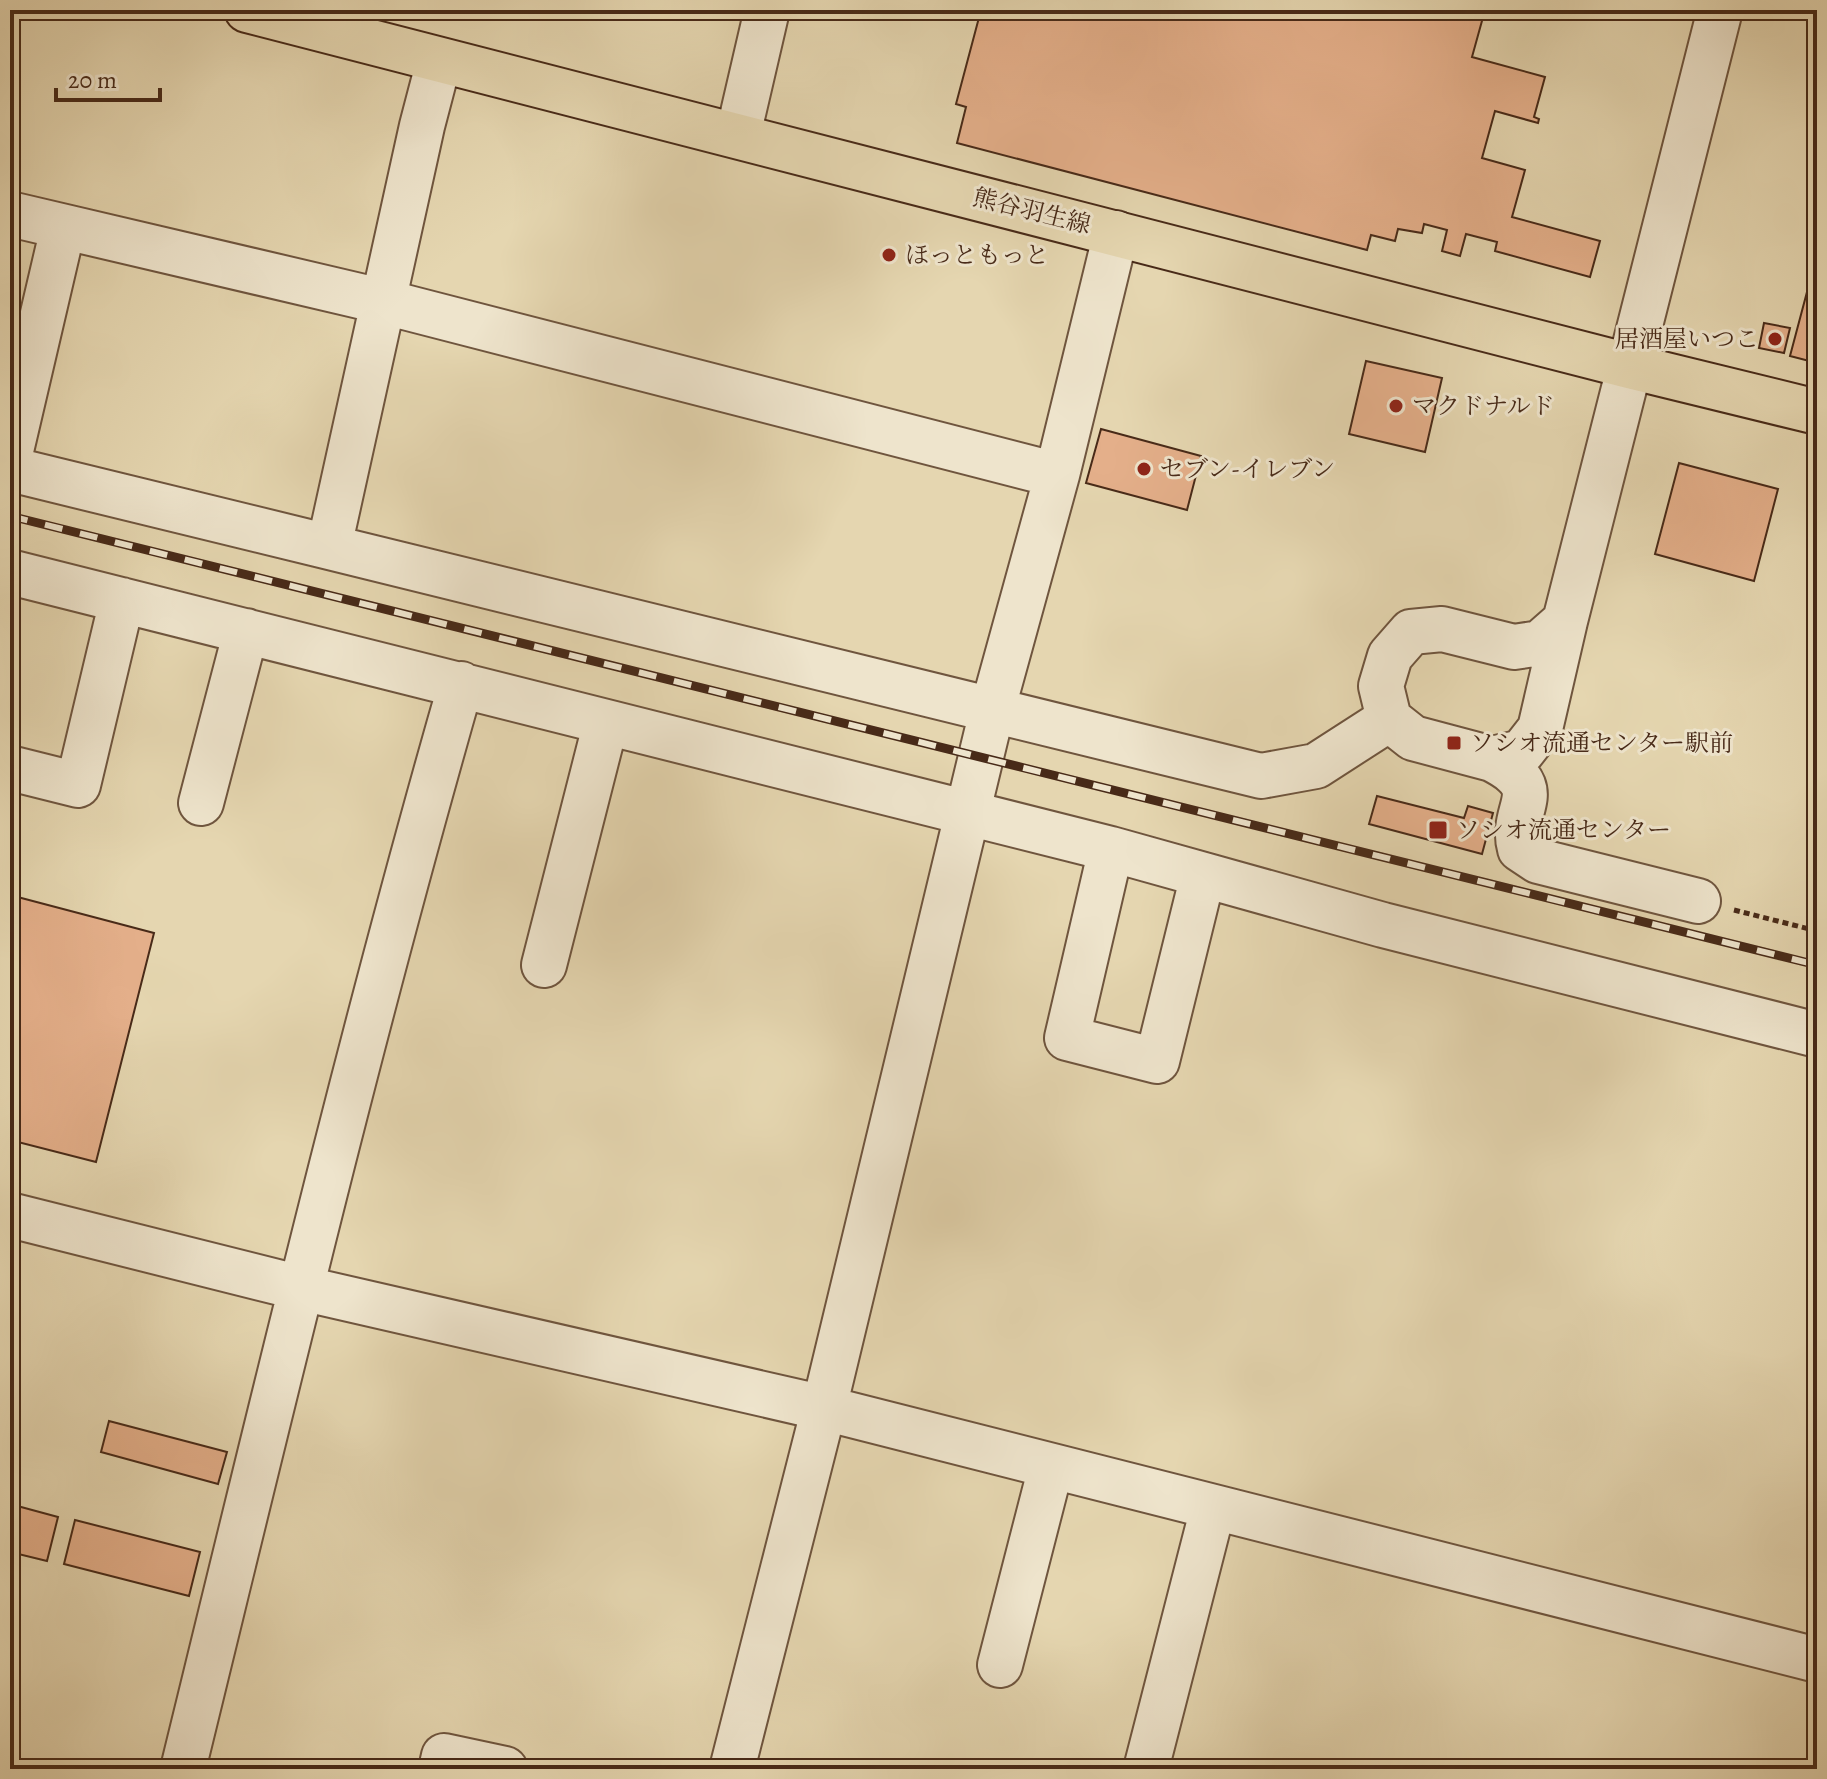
<svg xmlns="http://www.w3.org/2000/svg" width="1827" height="1779" font-family="Alegreya,'Noto Serif JP',serif">
<rect width="100%" height="100%" fill="#e5d6b0"/>
<filter id="stains"><feTurbulence type="fractalNoise" baseFrequency=".0025" numOctaves="4"/><feColorMatrix values="0 0 0 0 .2 0 0 0 0 .09 0 0 0 0 .02 0 0 0 .5 -.17"/></filter>
<radialGradient id="worn" r=".72"><stop offset=".6" stop-color="#630" stop-opacity="0"/><stop offset="1" stop-color="#630" stop-opacity=".3"/></radialGradient>
<path fill="#e4af8a" stroke="#482a18" stroke-width="2" d="M981 10H1485L1472 57 1545 77 1534 117 1539 119 1538 123 1495 111 1482 158 1525 170 1512 217 1600 241 1590 277 1495 251 1497 242 1466 234 1460 256 1442 251 1447 230 1424 224 1422 233 1398 229 1395 241 1371 235 1367 250 957 143 966 107 956 104Z
M1816 258H1817V363L1790 356Z
M1764 323 1790 328 1784 353 1759 348Z
M1366 361 1442 378 1425 452 1349 434Z
M1101 429 1201 456 1187 510 1086 483Z
M1679 463 1778 489 1754 581 1655 554Z
M1377 796 1464 818 1468 806 1493 813 1482 854 1369 824Z
M10 895 154 933 96 1162 10 1140Z
M109 1421 227 1452 218 1484 101 1452Z
M10 1504 58 1517 47 1561 10 1552Z
M75 1520 200 1552 189 1596 64 1564Z"/>
<g fill="none" stroke-linecap="round" stroke-linejoin="round">
<defs>
<path id="minor" d="M439 61 422 126 329 547 1261 776 1316 766 1389 719
M738 135 767 10
M10 214 385 302 1057 475
M10 455 63 228
M10 469 329 547
M10 572 1111 849 1383 925 1817 1035
M1565 621 1540 643 1514 647 1442 629 1411 632 1390 656 1381 686 1389 719 1413 738 1492 759 1522 752 1540 729 1565 621 1720 10
M1492 759C1553 790 1508 807 1520 849L1538 861 1698 901
M10 768 78 785 122 600
M201 803 246 631
M1111 849 1067 1038 1157 1061 1203 875
M544 965 606 722
M10 1215 301 1288 824 1408 1817 1660
M1000 1665 1051 1467
M183 1769C272 1406 358 1043 461 684
M441 1769 444 1756 505 1769
M732 1769 824 1408 992 711 1057 475 1116 233
M1146 1769 1213 1508"/>
<path id="major" d="M247 10 1629 366 1817 412"/>
</defs>
<use href="#minor" stroke="#6f553e" stroke-width="48"/>
<use href="#major" stroke="#482a18" stroke-width="48"/>
<path stroke="#482a18" stroke-width="5" stroke-dasharray="6 4" stroke-linecap="butt" d="M1734 910 1817 931"/>
<use href="#minor" stroke="#eee4cc" stroke-width="44"/>
<use href="#major" stroke="#e5d6b0" stroke-width="44"/>
<defs>
<path id="rail" d="M10 516 1817 965"/>
</defs>
<use href="#rail" stroke="#482a18" stroke-width="9"/>
<use href="#rail" stroke="#eee4cc" stroke-width="6" stroke-dasharray="18" stroke-linecap="butt"/>
</g>
<g fill="#8f2418" stroke="#eee4cc" stroke-width="3">
<circle cx="889" cy="255" r="8"/>
<circle cx="1775" cy="339" r="8"/>
<circle cx="1396" cy="406" r="8"/>
<circle cx="1144" cy="469" r="8"/>
<rect x="1446" y="735" width="16" height="16" rx="4"/>
<rect x="1428" y="820" width="20" height="20" rx="4"/>
</g>
<g text-anchor="middle" stroke-width="6" stroke-linejoin="round" paint-order="stroke">
<g font-size="24" fill="#482a18" stroke="#eee4cc">
<text transform="translate(1032 211) rotate(14)" y="8">熊谷羽生線</text>
</g>
<g font-size="24" fill="#482a18" stroke="#eee4cc" text-anchor="start">
<text x="905" y="263">ほっともっと</text>
<text x="1759" y="347" text-anchor="end">居酒屋いつこ</text>
<text x="1412" y="414">マクドナルド</text>
<text x="1160" y="477">セブン-イレブン</text>
<text x="1470" y="751">ソシオ流通センター駅前</text>
<text x="1456" y="838">ソシオ流通センター</text>
</g>
</g>
<rect width="1827" height="1779" fill="none" stroke="#e5d6b0" stroke-width="40"/>
<rect x="12" y="12" width="1803" height="1755" fill="none" stroke="#482a18" stroke-width="4"/>
<rect x="20" y="20" width="1787" height="1739" fill="none" stroke="#482a18" stroke-width="2"/>
<path d="M56 88v12h104v-12" fill="none" stroke="#482a18" stroke-width="4"/>
<text x="68" y="88" font-size="24" fill="#482a18" stroke="#eee4cc" stroke-width="6" paint-order="stroke">20 m</text>
<rect width="100%" height="100%" filter="url(#stains)"/>
<rect width="100%" height="100%" fill="url(#worn)"/>
</svg>
